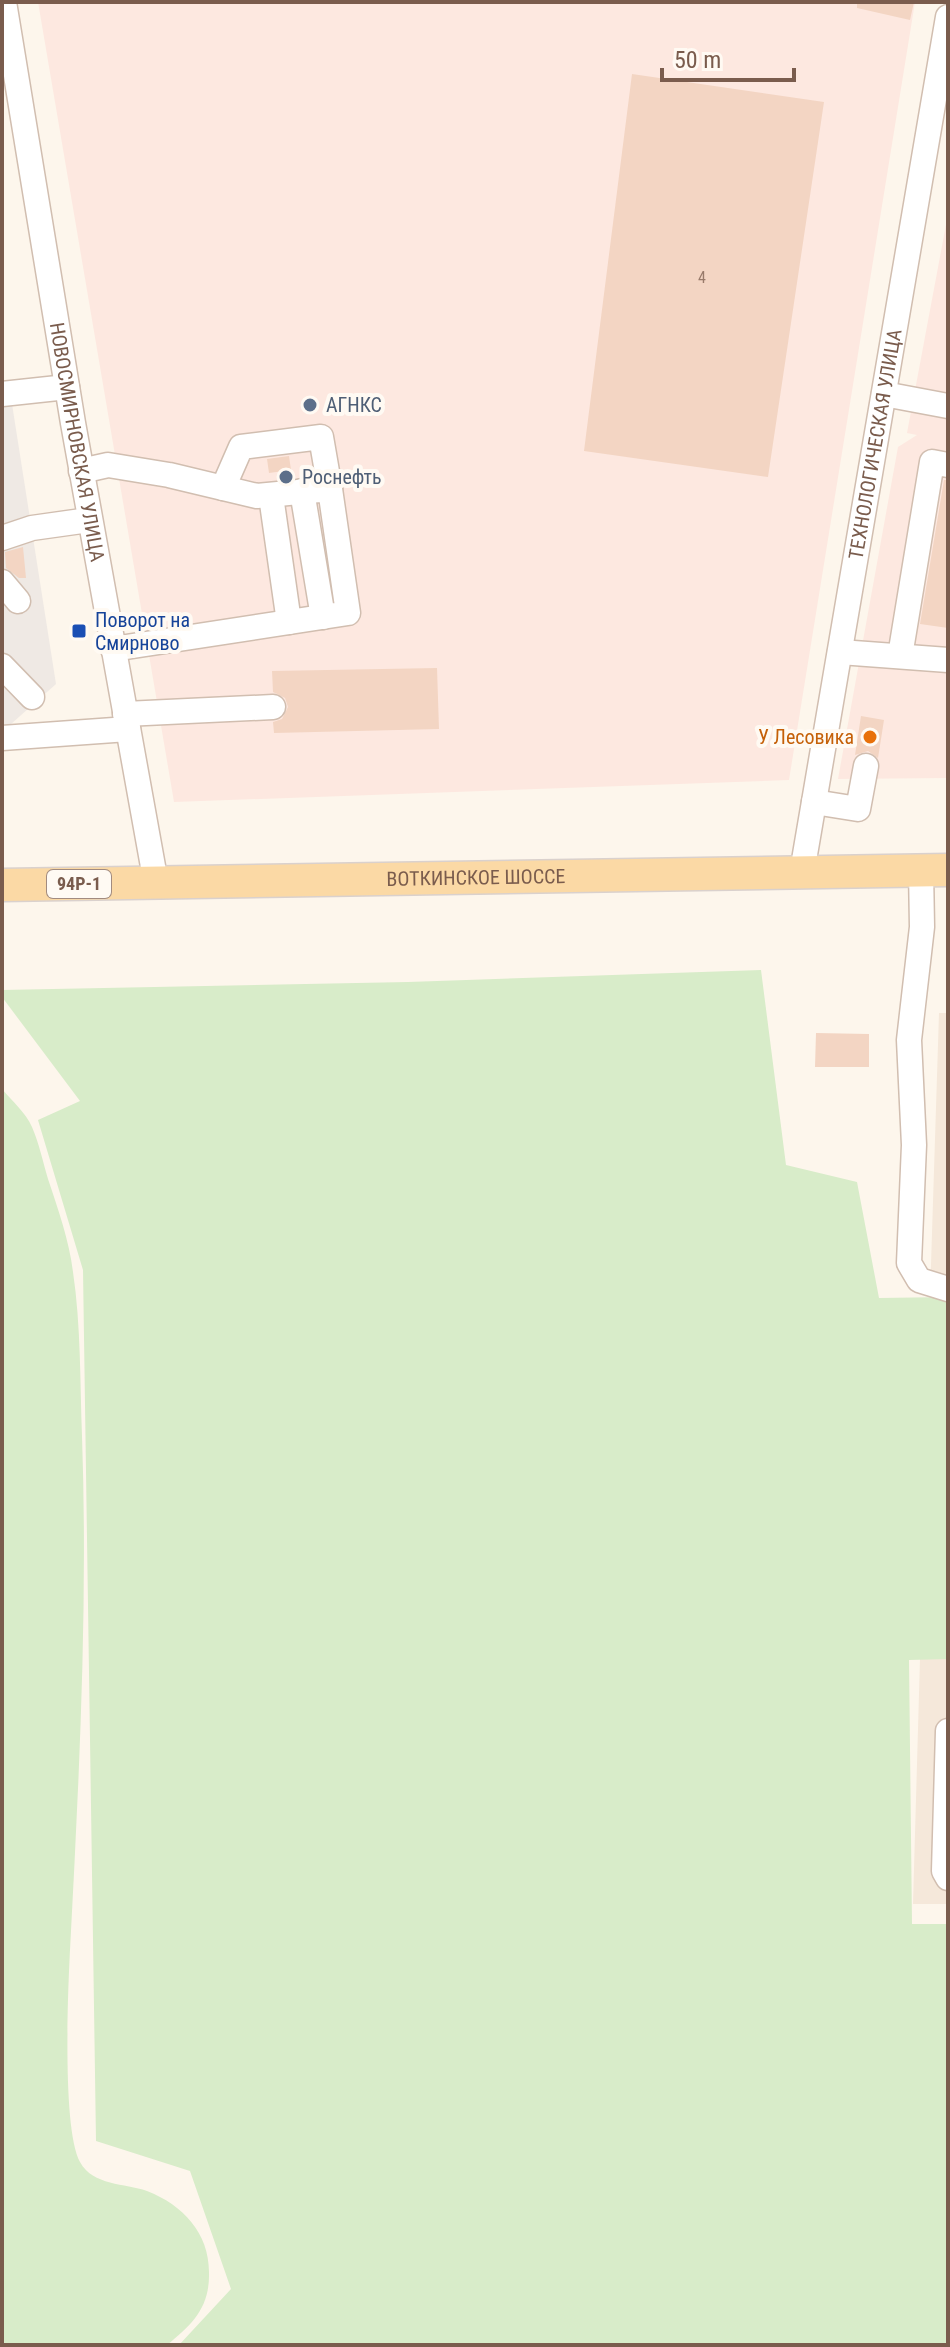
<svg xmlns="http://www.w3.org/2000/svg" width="950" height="2347" font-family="'Roboto Condensed',sans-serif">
<rect width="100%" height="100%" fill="#fdf6ec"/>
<path fill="#f5e8da" d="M939 1013H948V1297L930 1296Z
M920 1659H948V1904H913Z"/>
<path fill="#fde8e0" d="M38 2H915L789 780 174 802Z
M948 214V778L838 779 898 447 917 435 907 433Z"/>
<path fill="#efe9e4" d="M12 404 56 684 2 732V405Z"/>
<path fill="#d8ecc9" d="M761 970 786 1165 857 1182 879 1298 948 1297V1659L909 1660 912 1924H948V2345H179L231 2289 190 2171 96 2141 83 1270 38 1120 80 1101 2 997V990L408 982Z
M2 1089C12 1101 26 1113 32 1127 39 1143 43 1162 48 1179 58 1209 69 1240 73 1272 81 1326 80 1382 82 1436 88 1608 79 1779 70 1950 68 1992 62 2129 80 2162 93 2186 125 2183 147 2191 183 2205 209 2233 209 2272 210 2307 193 2324 167 2345H2Z"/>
<path fill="#f3d5c3" d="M857 2H914L910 20 857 8Z
M632 74 824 102 768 477 584 451Z
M289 456 291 470 269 473 267 459Z
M944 480H948V628L920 624Z
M23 547 26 578H19L6 568 5 552Z
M437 668 439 729 274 733 273 722 282 719 288 707 285 698 273 692 272 671Z
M861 716 884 720 878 758 868 751 855 755Z
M816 1033 869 1034V1067H815Z"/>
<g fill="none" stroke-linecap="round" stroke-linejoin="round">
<defs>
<g id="minor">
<path id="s1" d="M4 2 73 423 156 883"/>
<path d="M2 394 67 387"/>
<path d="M884 394 948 406"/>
<path d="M81 471 108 465 169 475 257 496 330 489 348 613 113 649"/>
<path d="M223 488 241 447 321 437 330 489"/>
<path d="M302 491 323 617"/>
<path d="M271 496 289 622"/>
<path d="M2 538 32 528 89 520"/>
<path d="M2 582 18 601"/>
<path d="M840 652 948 660"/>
<path d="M900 656 932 462 948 465"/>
<path d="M2 666 32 697"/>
<path d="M125 714 273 707"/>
<path d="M2 738 128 729"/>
<path d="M814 802 858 809 866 766"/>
<path d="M921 870 922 927 909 1040 914 1145 909 1263 919 1280 948 1289"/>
<path id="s2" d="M802 872 948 17"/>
<path d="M948 1731 944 1871 948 1878"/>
</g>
<g id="major">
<path id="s3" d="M2 885 948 870"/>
</g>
</defs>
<use href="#minor" stroke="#d1beb0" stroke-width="27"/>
<use href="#major" stroke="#dad1cd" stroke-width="35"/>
<use href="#minor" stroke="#fff" stroke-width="24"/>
<use href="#major" stroke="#fbd9a5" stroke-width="32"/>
</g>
<g fill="#5c6f8a" stroke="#fffaf3" stroke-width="3">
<circle cx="310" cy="405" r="8"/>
<circle cx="286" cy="477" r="8"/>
</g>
<rect fill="#1a4fb4" stroke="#fffaf3" stroke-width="3" x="71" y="623" width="16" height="16" rx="4"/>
<circle fill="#e8710a" stroke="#fffaf3" stroke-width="3" cx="870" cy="737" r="8"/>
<g text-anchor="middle" stroke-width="8" stroke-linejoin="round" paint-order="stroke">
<g font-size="16" fill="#987a6a">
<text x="702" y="283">4</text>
</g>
<rect fill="#fffaf3" stroke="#a28b7f" stroke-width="2" x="47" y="870" width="64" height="28" rx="6"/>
<g font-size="18" font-weight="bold" fill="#7a5c4d">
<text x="79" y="890">94Р-1</text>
</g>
<g font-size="20" fill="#4e5e75" stroke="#fffaf3" text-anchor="start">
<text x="326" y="412">АГНКС</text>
<text x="302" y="484">Роснефть</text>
</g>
<g font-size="20" fill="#7a5c4d" stroke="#fffaf3">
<text dy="7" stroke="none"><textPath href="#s1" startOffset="446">НОВОСМИРНОВСКАЯ УЛИЦА</textPath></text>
<text dy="7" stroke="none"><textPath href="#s2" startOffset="434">ТЕХНОЛОГИЧЕСКАЯ УЛИЦА</textPath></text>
<text dy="7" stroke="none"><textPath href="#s3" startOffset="474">ВОТКИНСКОЕ ШОССЕ</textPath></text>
</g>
<g font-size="20" fill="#164399" stroke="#fffaf3" text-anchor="start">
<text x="95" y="627">Поворот на<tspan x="95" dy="23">Смирново</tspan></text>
</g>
<g font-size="20" fill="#c56008" stroke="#fffaf3" text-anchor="end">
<text x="854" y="744">У Лесовика</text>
</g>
</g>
<rect width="950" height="2347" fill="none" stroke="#7a5c4d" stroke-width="8"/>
<path d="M662 68v12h132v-12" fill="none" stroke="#7a5c4d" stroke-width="4"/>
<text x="674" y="68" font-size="24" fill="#7a5c4d" stroke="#fffaf3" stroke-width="6" paint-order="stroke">50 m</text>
</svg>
